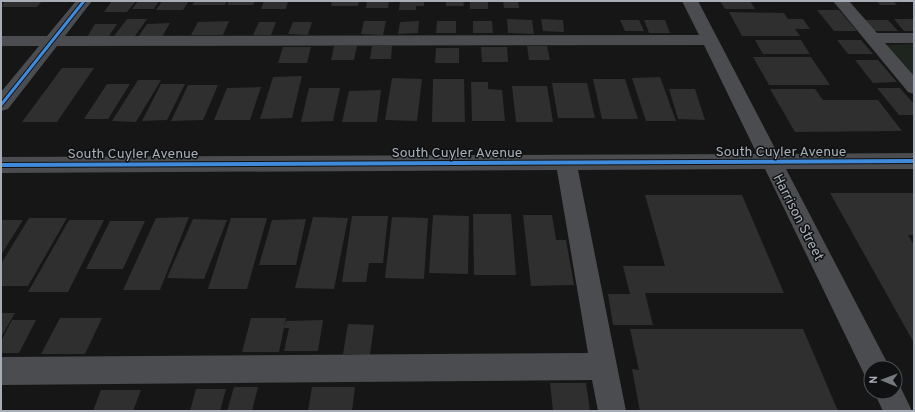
<svg xmlns="http://www.w3.org/2000/svg" width="915" height="412" font-family="Overpass,sans-serif">
<rect width="100%" height="100%" fill="#161616"/>
<path fill="#1e251e" d="M914 44V79L886 45Z"/>
<path fill="#2f2f30" d="M5 1H42L37 7H1Z
M112 1H136L127 12H104Z
M138 1H159L154 9H132Z
M162 1H189L183 10H156Z
M195 1H227L225 5H192Z
M229 1H255L253 5H227Z
M264 1H288L286 9H261Z
M332 1H359L358 6H331Z
M367 1H389L388 8H366Z
M400 1H424V6H416V10H399Z
M446 1H463L464 6H446Z
M470 1H488V9H470Z
M503 1H518L519 8H504Z
M720 1H750L755 9H725Z
M877 1H893L897 5H880Z
M817 10H839L857 31H834Z
M729 12 784 13 788 19H803L810 29H795L800 36H742Z
M127 19H147L135 36H114Z
M507 19 532 20 534 34 508 33Z
M541 19 563 20 564 32 543 31Z
M894 19H914V31H904Z
M620 20H639L644 31H625Z
M644 20H665L670 33H649Z
M865 20H888L898 31H874Z
M229 21 223 35H191L198 22Z
M364 21H386L383 35 361 34Z
M419 21 418 33 398 34 400 22Z
M437 21H456V33H436Z
M473 21H492L493 33H473Z
M259 22H276L271 35H253Z
M293 22H312L308 35 288 34Z
M170 23 162 37H138L147 24Z
M95 24H117L109 36 87 37Z
M755 40H801L810 54H763Z
M837 40H861L873 54H848Z
M334 46H357L354 60H331Z
M372 46H392L391 59H370Z
M527 46H547L550 60H529Z
M283 47H311L307 63H278Z
M481 47H507L508 62H482Z
M436 48H459V63H435Z
M753 57H811L830 85H769Z
M855 60H878L897 82 873 83Z
M62 68H94L57 122H22Z
M302 76 292 118 260 119 273 77Z
M660 77 676 121H646L632 78Z
M392 78 422 79 417 121 385 120Z
M433 79H464L465 122H432Z
M593 79H625L638 119H602Z
M138 80H161L136 122 112 121Z
M471 82H488V89L502 90 505 121H472Z
M552 83H587L595 118H558Z
M107 84H130L108 119H84Z
M161 84H185L167 120 142 121Z
M188 85H218L203 120 171 121Z
M512 86H547L553 122H516Z
M261 87 250 120H214L227 88Z
M309 88H340L333 121 301 122Z
M877 88H900L914 104V115H899Z
M669 89H695L705 120 678 119Z
M770 89H815L823 100H878L902 131 795 132Z
M381 90 377 122H342L349 91Z
M830 193H914V235H908L914 245V343Z
M645 195H742L784 293H645L653 325H613L608 294H630L623 266H665Z
M473 214H511L516 275H474Z
M433 215 469 216 468 274 429 273Z
M523 215H552L556 240H566L574 285 531 286Z
M352 216H388L383 263H369L366 282H342Z
M189 217 160 290H123L156 218Z
M313 217 348 218 334 289 295 288Z
M392 217 428 218 424 279 385 278Z
M29 218H67L28 286H1V264Z
M231 218H267L247 289H208Z
M193 219 227 220 204 279 167 278Z
M306 219 296 265H259L272 220Z
M1 220H23L1 255Z
M69 220H104L68 292H28Z
M110 221H145L123 269H86Z
M1 313H15L1 337Z
M60 318H102L85 354H41Z
M251 318H286L279 352H242Z
M12 320H36L19 353H1V341Z
M323 320 318 351H284L289 328H284L286 321Z
M348 324 374 325 370 355 343 354Z
M630 329H803L838 411H640L632 369 639 370Z
M550 383H586L590 411H553Z
M234 387H258L252 411H227Z
M312 387H355L352 411H308Z
M196 389H226L220 411H190Z
M101 390H141L133 411H93Z"/>
<g fill="none" stroke-linecap="round" stroke-linejoin="round">
<path fill="#4a4c4f" fill-rule="evenodd" d="M76 1H92L65 36 699 35 682 1H698L778 154 914 153V169H786L890 368H871V380L866 378 765 169 578 170 626 411H598L592 380 1 385V357L588 353 557 170 1 173V157L757 154 704 45 57 46 8 109 1 111V92L39 46H1V36H47Z
M833 1H849L877 33H914V43H885L914 76V94L908 92Z
M895 381 898 382 912 411H883L874 392H895Z"/>
<defs>
<path id="cycleway-far1" d="M1 105 84 1"/>
<path id="cycleway" d="M1 165 914 161"/>
</defs>
<use href="#cycleway-far1" stroke="#101112" stroke-width="5"/>
<use href="#cycleway" stroke="#101112" stroke-width="6"/>
<use href="#cycleway-far1" stroke="#408adc" stroke-width="3"/>
<use href="#cycleway" stroke="#408adc" stroke-width="4"/>
</g>
<g text-anchor="middle" stroke-width="3" stroke-linejoin="round" paint-order="stroke">
<g font-size="14" fill="#a7aeb8" stroke="#101112">
<text x="781" y="156">South Cuyler Avenue</text>
<text x="457" y="157">South Cuyler Avenue</text>
<text x="133" y="158">South Cuyler Avenue</text>
<text transform="translate(799 217) rotate(63)" y="5">Harrison Street</text>
</g>
</g>
<rect width="915" height="412" fill="none" stroke="#a7aeb8" stroke-width="4"/>
<g transform="translate(883 380) rotate(271)"><circle r="19" fill="#101112" stroke="#4c5054"/>
<path d="M0-3L7 15L0 10L-7 15Z" fill="#74797f"/>
<text y="-6" font-size="11" font-weight="bold" text-anchor="middle" fill="#a7aeb8">N</text>
</g>
</svg>
